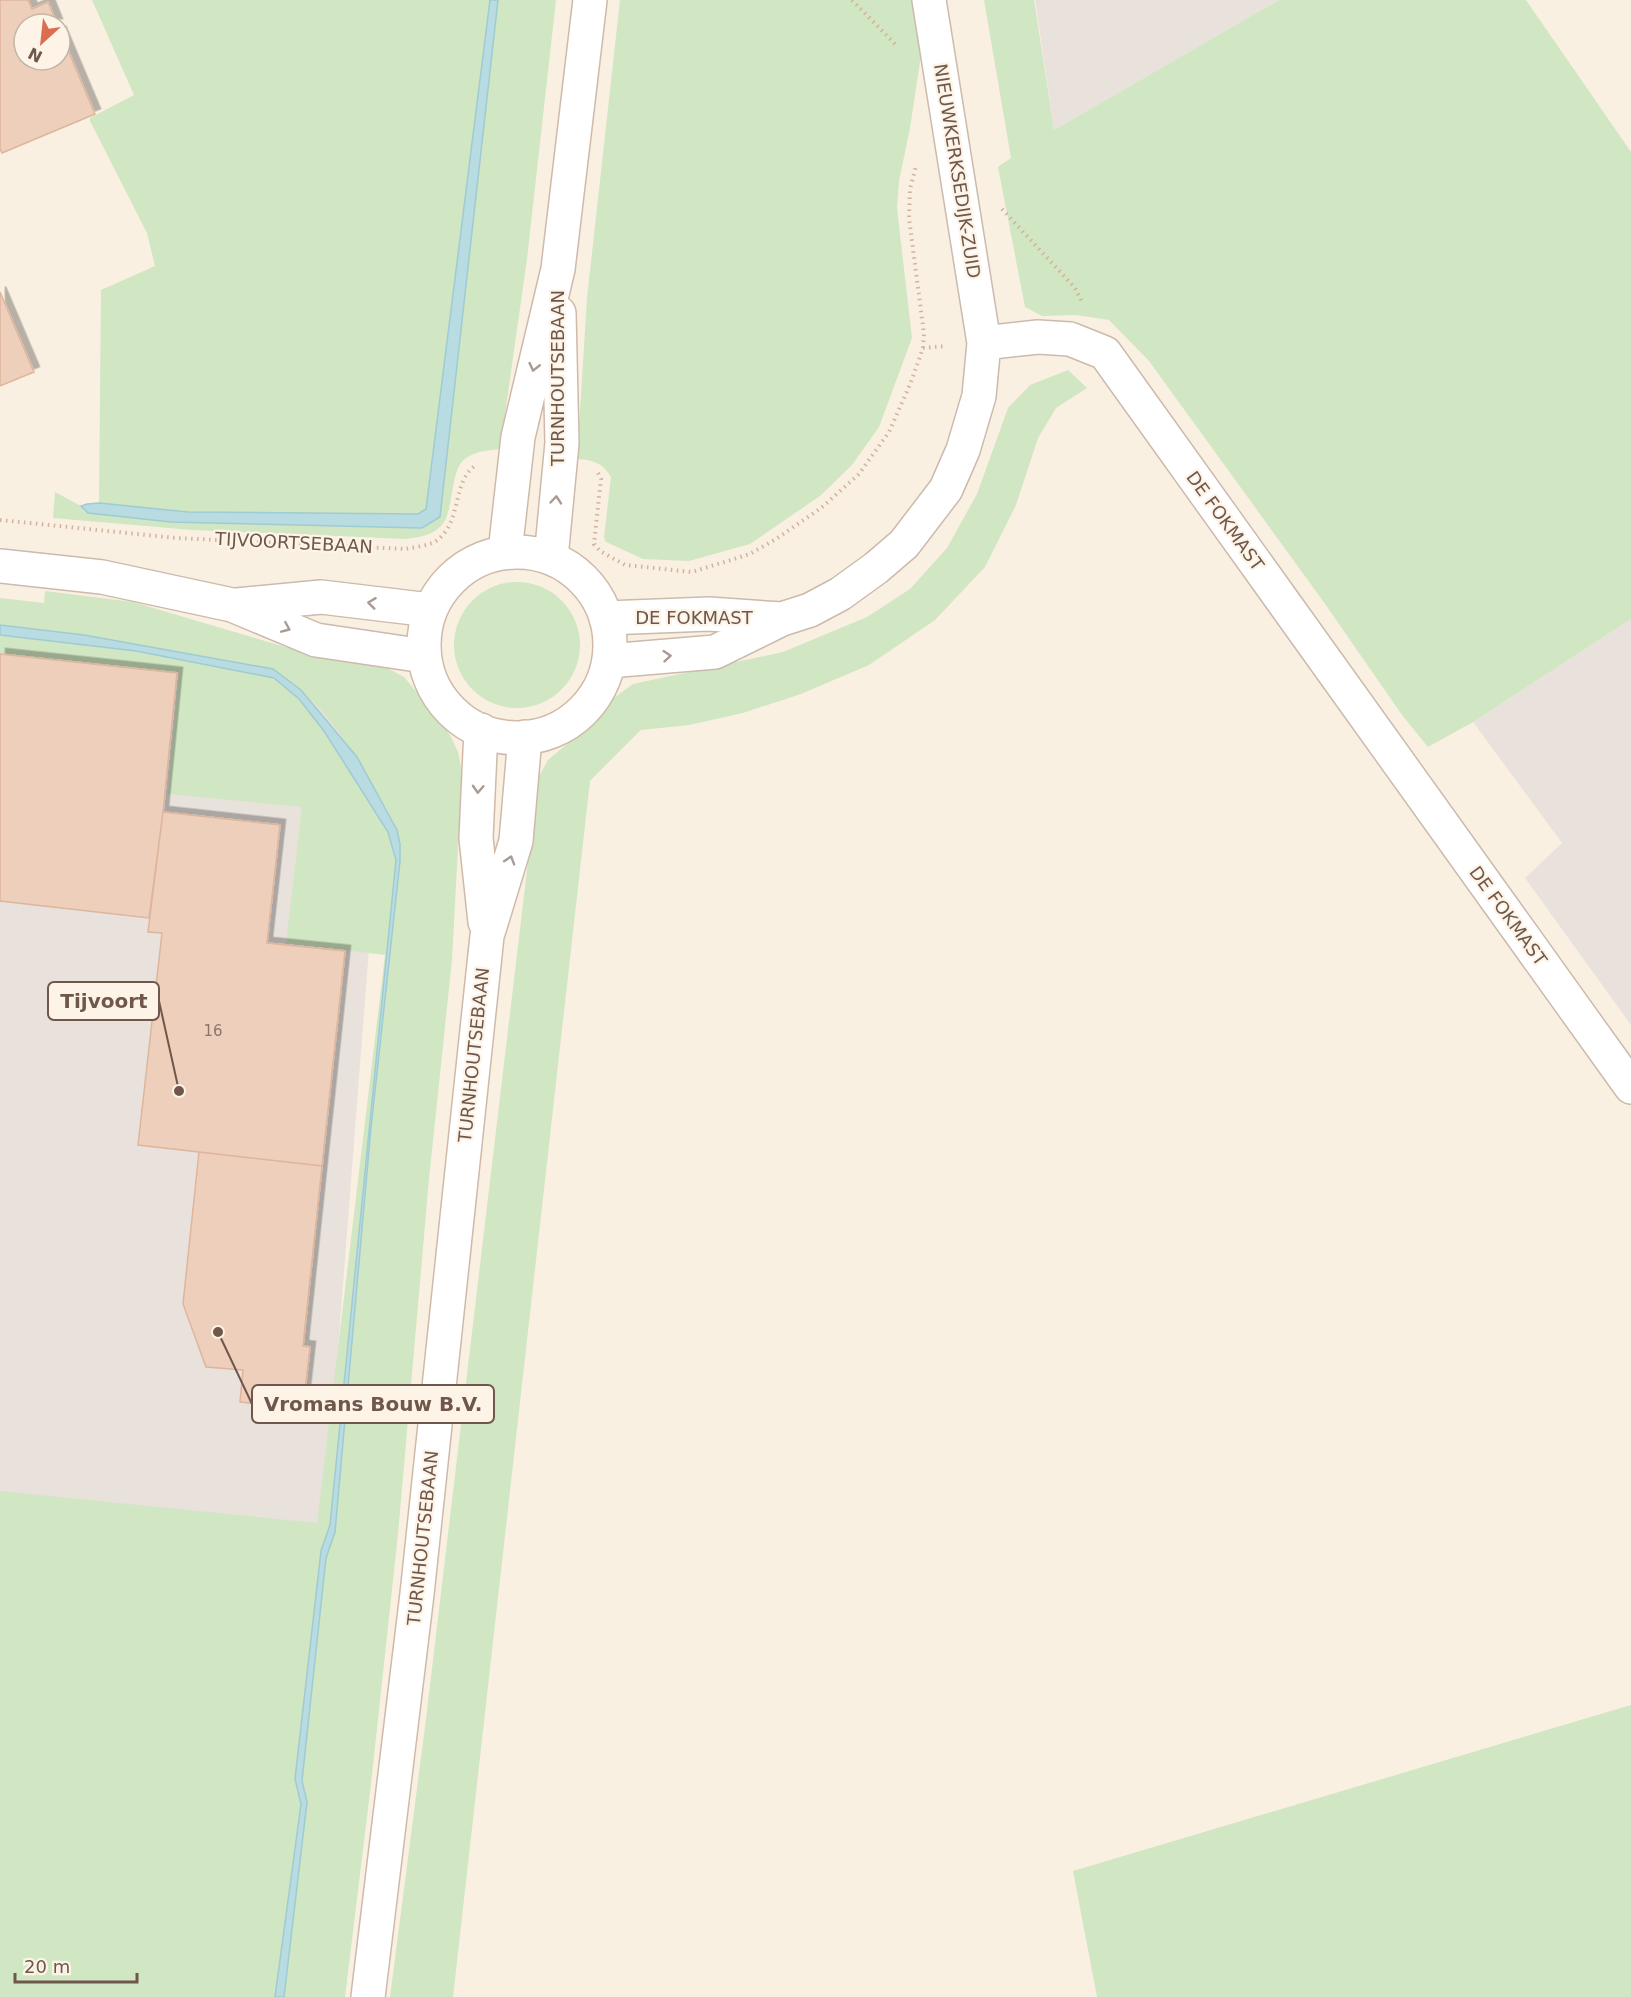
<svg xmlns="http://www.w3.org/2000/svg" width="1631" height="1997" font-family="'DejaVu Sans',sans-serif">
<defs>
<filter id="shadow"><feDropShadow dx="5.5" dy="-5.5" stdDeviation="0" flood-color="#0004"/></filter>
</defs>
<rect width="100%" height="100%" fill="#faf0e2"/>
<path fill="#e9e2dc" d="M1035 0H1279L1054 130Z
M0 619 390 677 324 1531 0 1505Z
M1631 619V1025L1525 878 1562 843 1473 722Z"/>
<path fill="#d1e6c2" d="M92 0H490L426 509 419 514 188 512 99 503 101 290 155 266 147 233 90 121V118L134 95Z
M498 0H556L527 259 500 449C451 453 458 469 449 509 447 515 446 521 441 526 431 536 419 537 406 539L192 530 53 518 55 492 81 506 88 513 171 522 421 528 440 517Z
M620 0H912L921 55 910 128 899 181 897 208 912 338 879 427 852 465 820 496 750 544 689 561 643 559 606 542 604 537 611 477C603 463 593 460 577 459L587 298Z
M984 0H1034L1054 130 1279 0H1526L1631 152V619L1473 722 1428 747 1402 715 1323 601 1149 361 1109 320 1076 315 1042 316 1025 307 998 167 1011 158Z
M1068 370 1087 388 1056 408 1038 438 1016 505 985 567 935 620 869 665 801 694 743 713 689 725 641 730 590 781 453 1997H390L426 1719 538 778 548 760 585 729 615 697 633 684 783 652 867 617 910 589 947 548 977 494 1008 408 1030 385Z
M454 645a63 63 0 1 1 126 0a63 63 0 1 1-126 0Z
M45 591 133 602 289 648 387 668 404 677 431 709 450 735 458 752 462 772 452 960 429 1179 398 1534 371 1784 345 1997H284L307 1802 302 1782 326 1558 335 1532 371 1128 400 861C400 850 401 839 396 829 392 817 384 807 379 796 352 748 320 698 273 669 182 652 92 636 0 625V598L44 603Z
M0 635 136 651 274 678 299 699 324 731 388 832 396 860 330 1525 321 1551 295 1779 301 1804 275 1997H0V1491L317 1523 385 955 286 943 302 807 168 794 179 673 0 654Z
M1631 1705V1997H1097L1073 1871Z"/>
<path fill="#b8dce1" stroke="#9fcbd2" stroke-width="1.5" d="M490 0H498L440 517 422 528 171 522 88 513 81 506 87 504 99 503 188 512 418 514 426 509Z
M0 625 84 635 273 669 301 690 357 757 397 830 400 844V861L371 1128 335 1532 326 1558 302 1781 307 1802 284 1997H275L301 1804 295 1779 321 1551 330 1525 396 860 388 832 324 731 299 699 274 678 136 651 0 635Z"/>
<path fill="#edcfbb" stroke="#deb59d" stroke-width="1.5" filter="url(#shadow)" d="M0 0H28L32 9 48 2 57 24H24V60H60V31L95 114 2 153 0 149Z
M0 292 34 372 0 386Z
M0 654 177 673 163 812 149 918 0 901Z
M163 812 280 825 267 943 345 951 322 1166 138 1145 162 933 148 932Z
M199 1152 322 1166 303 1346 310 1347 303 1409 240 1402 243 1370 206 1367 183 1304Z"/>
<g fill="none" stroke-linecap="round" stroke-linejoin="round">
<defs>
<path id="minor" d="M984 343 1038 337 1070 339 1105 353 1631 1087
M606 618 709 614 781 619
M609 661 715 652 782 619 810 610 840 594 876 568 904 544 946 489 963 450 979 396 984 343 929 0"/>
<path id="tertiary" d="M0 566 102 577 232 605 316 640 424 656
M237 605 321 597 430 610"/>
<path id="secondary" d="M505 552 518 437 558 269 590 0
M424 645a93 93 0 1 1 186 0a93 93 0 1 1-186 0Z
M551 558 562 443 559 313
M481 730 476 838 485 922
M368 1997 417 1594 487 936 516 841 525 737"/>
</defs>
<use href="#minor" stroke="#ccbaac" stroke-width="36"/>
<use href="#tertiary" stroke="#ccbaac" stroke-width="36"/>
<use href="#secondary" stroke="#cfbaaa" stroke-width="36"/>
<path stroke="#d1b29f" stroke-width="4" stroke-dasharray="1.5 4.5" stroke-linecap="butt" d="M852 0 897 46
M1002 209 1075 288 1083 304
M923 348 946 346
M598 473 601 479 594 544 600 551 625 565 692 572 750 554 776 539 821 508 859 474 889 432 911 382 923 348 924 334 909 218 910 189 916 166
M0 520 176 538 405 549C415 547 428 546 436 541 463 522 451 482 476 465"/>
<use href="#minor" stroke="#fff" stroke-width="33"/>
<use href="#tertiary" stroke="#fff" stroke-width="33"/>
<use href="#secondary" stroke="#fff" stroke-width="33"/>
</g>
<defs><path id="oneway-chevron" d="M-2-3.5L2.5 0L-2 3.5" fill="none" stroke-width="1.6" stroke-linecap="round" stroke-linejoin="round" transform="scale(1.5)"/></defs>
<g stroke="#a99a93">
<use href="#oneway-chevron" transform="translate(534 367) rotate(103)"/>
<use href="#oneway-chevron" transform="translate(556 500) rotate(-85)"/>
<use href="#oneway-chevron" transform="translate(372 603) rotate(-173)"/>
<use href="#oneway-chevron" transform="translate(286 628) rotate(23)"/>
<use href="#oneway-chevron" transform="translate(667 656) rotate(-5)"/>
<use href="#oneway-chevron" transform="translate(478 789) rotate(93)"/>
<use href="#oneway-chevron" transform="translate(510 860) rotate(-73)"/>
</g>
<g text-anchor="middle" stroke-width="4.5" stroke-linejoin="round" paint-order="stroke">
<g font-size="15" fill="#8e7567">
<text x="213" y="1036">16</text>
</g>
<g font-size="18" fill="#6f574b" stroke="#fdf4e7">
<text transform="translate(957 171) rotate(81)" y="6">NIEUWKERKSEDIJK-ZUID</text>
<text transform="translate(558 378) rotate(-90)" y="6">TURNHOUTSEBAAN</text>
<text transform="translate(1225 521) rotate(54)" y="6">DE FOKMAST</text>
<text transform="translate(294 543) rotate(3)" y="6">TIJVOORTSEBAAN</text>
<text x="694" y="624">DE FOKMAST</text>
<text transform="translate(1508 916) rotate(54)" y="6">DE FOKMAST</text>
<text transform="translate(474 1055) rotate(-84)" y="6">TURNHOUTSEBAAN</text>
<text transform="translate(423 1538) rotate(-84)" y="6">TURNHOUTSEBAAN</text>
</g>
</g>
<path fill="none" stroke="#6f574b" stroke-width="2" d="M179 1091L159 1001M218 1332L252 1404"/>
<g fill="#6f574b" stroke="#fdf4e7" stroke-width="2">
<circle cx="179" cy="1091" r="6"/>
<circle cx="218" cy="1332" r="6"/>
</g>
<g fill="#fdf4e7" stroke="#6f574b" stroke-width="2">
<rect x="48" y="982" width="111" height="38" rx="6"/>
<rect x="252" y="1385" width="242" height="38" rx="6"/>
</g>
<g font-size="20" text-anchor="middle" font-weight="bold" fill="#6f574b">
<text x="104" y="1008">Tijvoort</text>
<text x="373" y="1411">Vromans Bouw B.V.</text>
</g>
<g transform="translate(42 42) rotate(207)"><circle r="28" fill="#fdf4e7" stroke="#c4b5a9" stroke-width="1.5"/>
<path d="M0-4.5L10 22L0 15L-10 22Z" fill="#db6d50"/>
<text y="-9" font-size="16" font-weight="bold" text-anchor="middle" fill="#6f574b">N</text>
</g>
<path d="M15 1973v9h122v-9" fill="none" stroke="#6f574b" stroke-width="3"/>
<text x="24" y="1973" font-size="18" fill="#6f574b" stroke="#fdf4e7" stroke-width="4.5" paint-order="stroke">20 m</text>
</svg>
